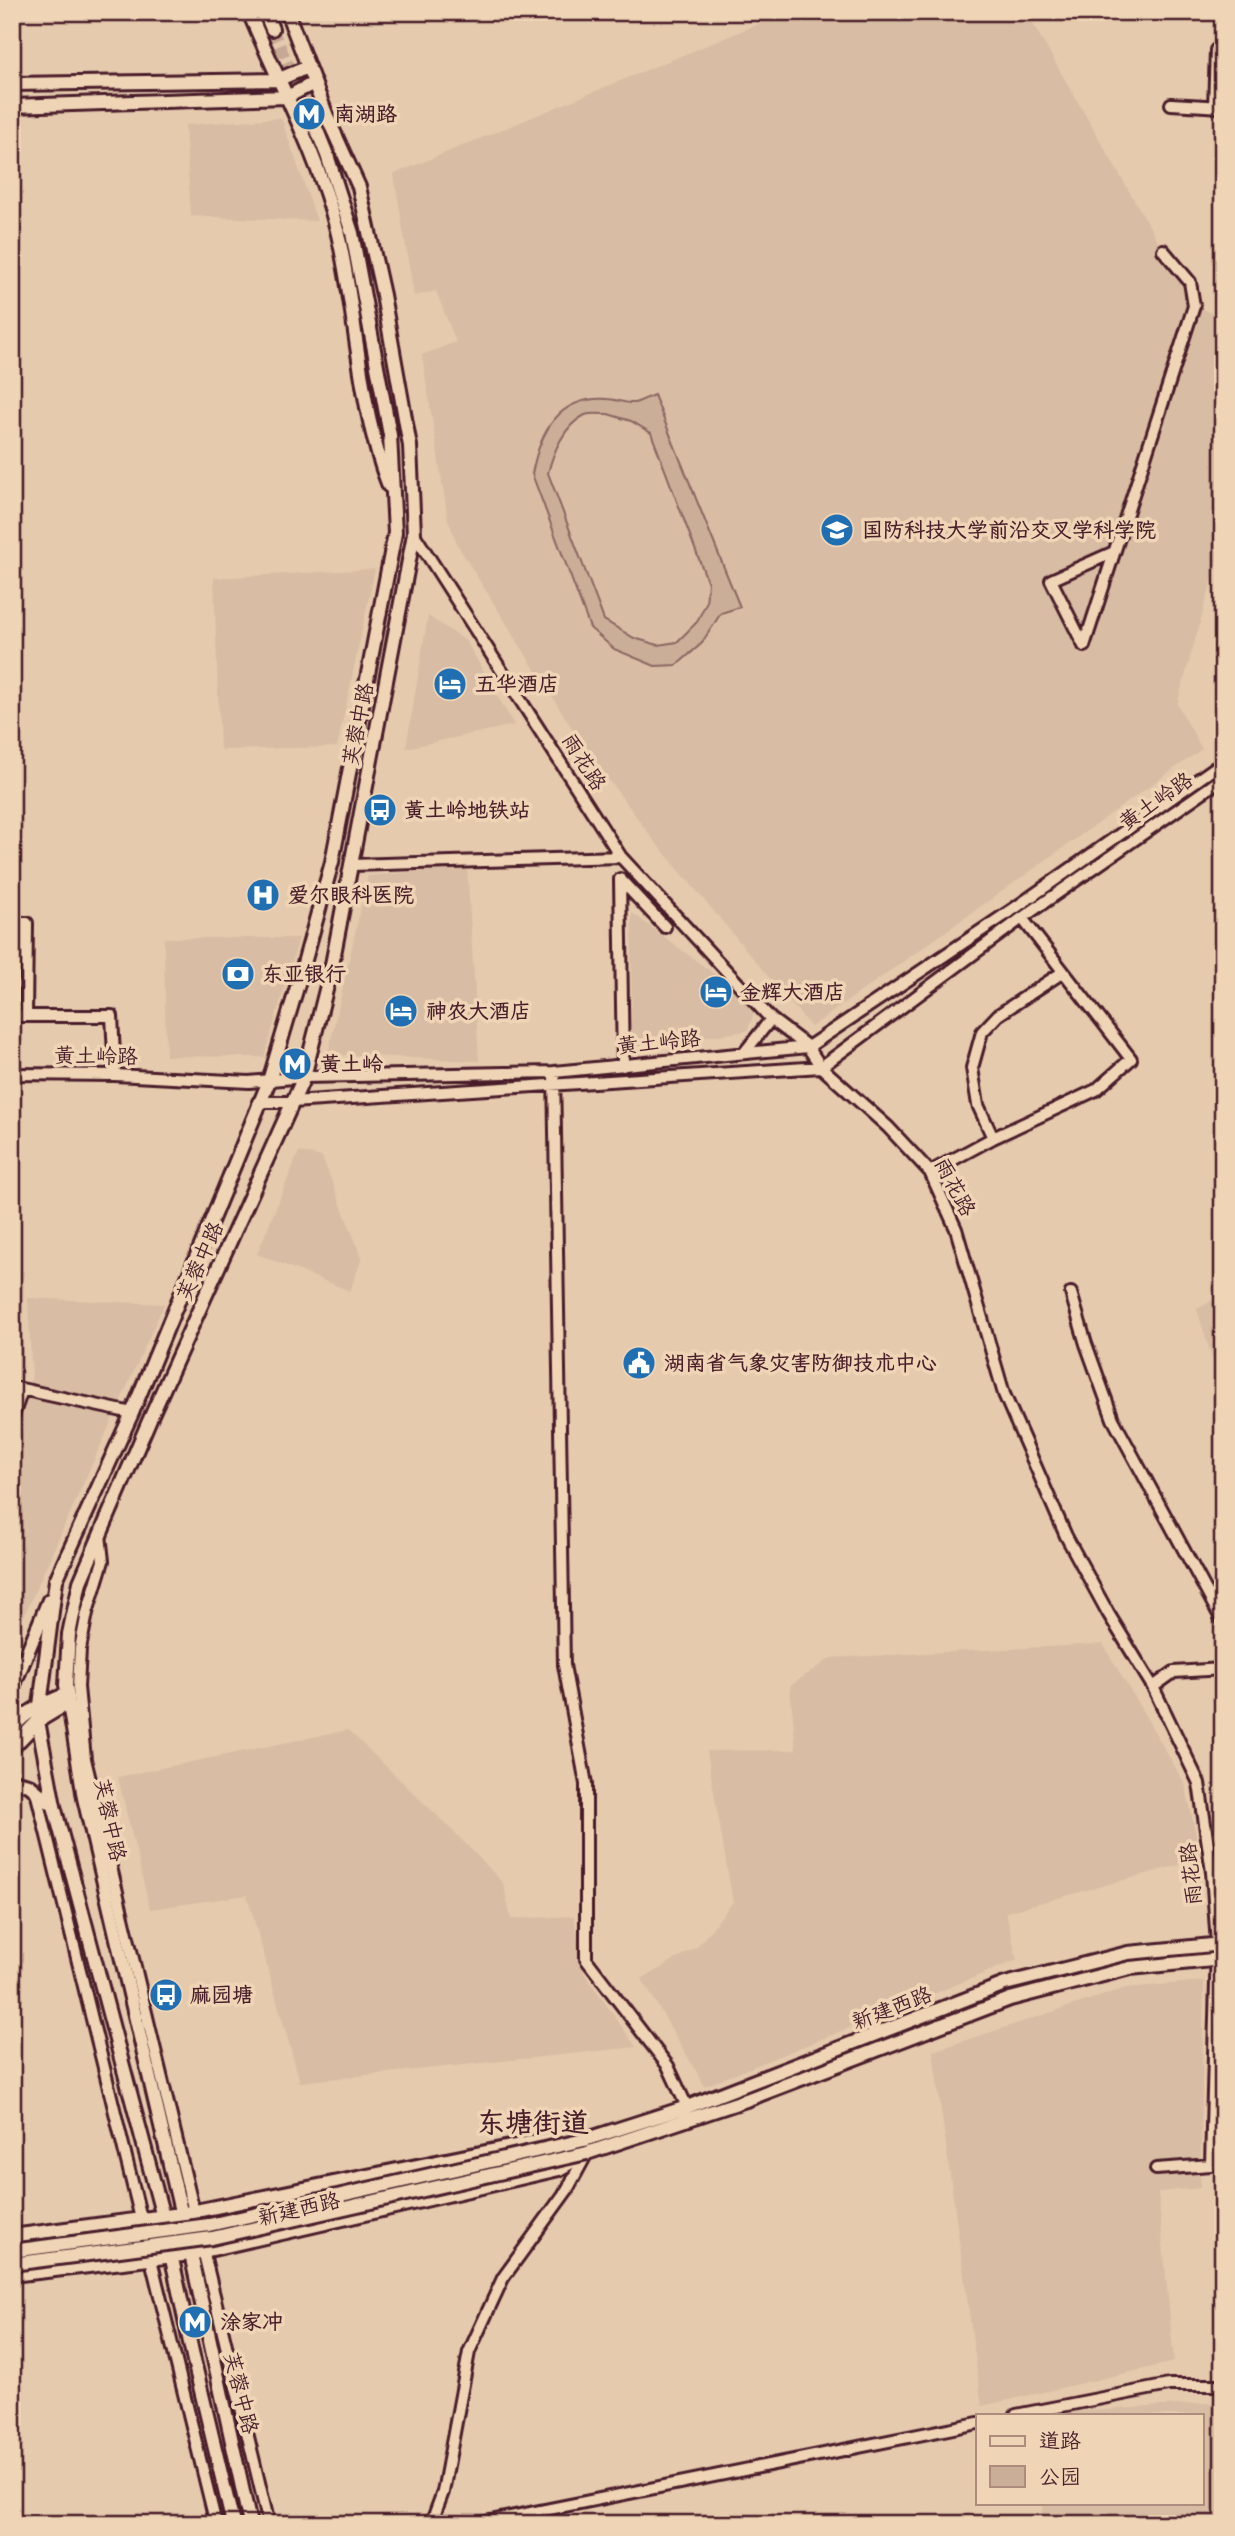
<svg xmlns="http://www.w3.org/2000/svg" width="1235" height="2536" font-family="'Shantell Sans','LXGW WenKai TC',sans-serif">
<rect width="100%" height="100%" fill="#e5caae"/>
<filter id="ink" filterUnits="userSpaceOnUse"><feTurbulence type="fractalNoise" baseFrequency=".0143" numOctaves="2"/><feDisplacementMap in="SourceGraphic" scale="14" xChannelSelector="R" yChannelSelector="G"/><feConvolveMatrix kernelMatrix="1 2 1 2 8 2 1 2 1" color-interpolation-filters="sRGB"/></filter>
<g filter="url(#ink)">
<path fill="#d8bca3" d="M788 12H1026L1163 250 1190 282 1194 305 1223 319V541L1177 704 1202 749 811 1027 653 839 580 741 458 546 448 519 422 355 456 342 436 291 414 296 394 174Z
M281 118 317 221 191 216 185 125Z
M375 569 337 747 220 750 214 578Z
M428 616 466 641 514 725 406 748Z
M467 867 479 1061 328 1054 368 876Z
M632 913 757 1006 747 1031 631 1047Z
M164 938H299L264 1057 166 1056Z
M299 1152 322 1157 362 1258 350 1291 257 1254Z
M12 1270 24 1271 22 1380 12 1379Z
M1223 1295V1393L1197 1309Z
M28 1298 164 1304 22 1620 12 1618V1434L32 1376Z
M1103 1644 1185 1784 1201 1859 1006 1912 1017 1960 705 2086 642 1979 697 1947 733 1902 707 1751 796 1750 790 1686 831 1658Z
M348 1730 453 1831 503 1883 511 1919 574 1916 584 1973 636 2047 300 2082 247 1895 150 1909 118 1777Z
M1204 1981 1200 2188 1158 2192 1174 2362 982 2406 933 2051 1126 1988Z
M1223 2402V2524H1040L1044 2503H1202V2415H1060L1061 2413Z"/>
<path fill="#cbae98" stroke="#8a6662" stroke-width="2" fill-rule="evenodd" d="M654 395 740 607 721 613 701 644 677 665 655 666 614 649 590 628 532 474C540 432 558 396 607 399 616 399 626 404 634 403 640 402 648 397 654 395ZM608 414 631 421 651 433 708 583 706 603 697 622 677 642 658 645 634 638 604 620 548 473C553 453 564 425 585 415 590 413 601 414 608 414Z"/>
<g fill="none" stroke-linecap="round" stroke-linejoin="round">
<path stroke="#c6a894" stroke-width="12" stroke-dasharray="12 6" stroke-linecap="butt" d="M272 29 312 118"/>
<defs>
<path id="minor" d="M1171 104 1223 107
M1214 107 1216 50 1223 51
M414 534 621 857 771 1019 808 1047 821 1067 888 1127 930 1172 956 1229 1004 1394 1066 1536 1108 1613 1153 1687 1199 1783 1212 1872 1217 1945 1211 2165 1156 2169
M1084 646 1194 306 1190 282 1163 250
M1084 646 1051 580 1114 552
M351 865 621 857
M12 923H27L26 1016
M12 1016H112L115 1075
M744 1053 771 1019
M623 1066 620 879 665 927
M554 1072 564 1665 586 1784V1959L668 2066 687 2107
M12 1074 115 1075 249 1082 304 1077 554 1072 808 1047 1015 908 1223 762
M258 1102H292L821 1067 1022 918 1223 778
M993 1138 978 1105 972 1068 982 1032 998 1015 1063 972
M930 1172 993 1138 1096 1090 1131 1059 1022 918
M1071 1293 1086 1344 1113 1419 1223 1622
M12 1387 132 1413
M12 1419 22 1390
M100 1535 103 1561 87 1613 80 1649 78 1687 85 1759 269 2524
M1153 1687 1174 1672 1223 1669
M36 1791 216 2524
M1016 2415 1169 2385H1223
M431 2524 443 2492 469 2352 503 2278 567 2190 587 2153
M475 2524 978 2423"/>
<path id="major" d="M249 12C279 84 318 154 337 230 357 311 358 408 389 486
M265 12 272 29
M12 84 277 80 308 67
M12 106 287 97 314 83
M12 1689 49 1600
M12 1729C27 1710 45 1703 67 1694
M12 1748 38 1721 68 1703
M12 1781 29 1785 54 1806
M12 2236 181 2214 550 2139 584 2140 687 2107 1005 1984 1128 1953 1223 1944
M12 2275 191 2254 559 2169 587 2153 746 2100 1010 1999 1130 1968 1223 1959
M233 2524 194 2361 163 2217 54 1806 38 1721 56 1580 132 1413 269 1081 303 967 332 862 395 533 390 435 352 233 327 155 312 118
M250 2524 191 2254 84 1798 66 1685 69 1634 80 1582 149 1421 304 1077 331 970 414 534 410 446 383 295 359 187 328 119 287 12"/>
</defs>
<use href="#minor" stroke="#4a1f2b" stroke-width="16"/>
<use href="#major" stroke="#4a1f2b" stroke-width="18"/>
<use href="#minor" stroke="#efd5b6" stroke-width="10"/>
<use href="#major" stroke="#efd5b6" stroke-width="12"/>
<defs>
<path id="major-bridge" d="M12 2251 209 2225 584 2140
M12 2264 212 2238 587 2153"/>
</defs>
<use href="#major-bridge" stroke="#4a1f2b" stroke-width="18" stroke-linecap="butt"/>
<use href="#major-bridge" stroke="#efd5b6" stroke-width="12"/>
</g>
</g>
<defs>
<symbol id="metro-disc" viewBox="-11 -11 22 22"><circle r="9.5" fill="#1f6fb2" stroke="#efd5b6"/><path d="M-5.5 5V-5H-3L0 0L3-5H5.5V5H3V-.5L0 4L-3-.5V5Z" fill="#fff"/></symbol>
<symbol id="university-disc" viewBox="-11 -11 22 22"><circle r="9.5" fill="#1f6fb2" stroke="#efd5b6"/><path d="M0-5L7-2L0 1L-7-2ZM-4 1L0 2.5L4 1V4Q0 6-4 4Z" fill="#fff"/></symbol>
<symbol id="hotel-disc" viewBox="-11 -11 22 22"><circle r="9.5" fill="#1f6fb2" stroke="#efd5b6"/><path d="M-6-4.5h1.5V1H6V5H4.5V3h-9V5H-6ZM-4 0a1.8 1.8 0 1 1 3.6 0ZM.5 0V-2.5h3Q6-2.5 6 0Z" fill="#fff"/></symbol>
<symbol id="bus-disc" viewBox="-11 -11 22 22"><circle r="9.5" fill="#1f6fb2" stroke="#efd5b6"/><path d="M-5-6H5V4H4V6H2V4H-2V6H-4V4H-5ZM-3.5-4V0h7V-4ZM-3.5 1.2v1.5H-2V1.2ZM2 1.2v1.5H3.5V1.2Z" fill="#fff"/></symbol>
<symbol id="hospital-disc" viewBox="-11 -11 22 22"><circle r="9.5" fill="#1f6fb2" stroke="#efd5b6"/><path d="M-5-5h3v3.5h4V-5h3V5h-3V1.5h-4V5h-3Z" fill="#fff"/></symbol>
<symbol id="bank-disc" viewBox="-11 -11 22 22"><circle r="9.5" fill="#1f6fb2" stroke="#efd5b6"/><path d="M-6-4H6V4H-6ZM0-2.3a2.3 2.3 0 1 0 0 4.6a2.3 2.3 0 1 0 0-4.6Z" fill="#fff"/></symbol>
<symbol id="civic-disc" viewBox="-11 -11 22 22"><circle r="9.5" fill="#1f6fb2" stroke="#efd5b6"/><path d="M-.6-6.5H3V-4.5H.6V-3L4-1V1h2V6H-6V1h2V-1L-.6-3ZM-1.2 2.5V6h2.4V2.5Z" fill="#fff"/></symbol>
</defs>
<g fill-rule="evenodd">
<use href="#metro-disc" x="290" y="95" width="38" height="38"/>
<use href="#university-disc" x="818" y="511" width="38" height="38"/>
<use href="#hotel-disc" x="431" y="665" width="38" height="38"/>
<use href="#bus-disc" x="361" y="791" width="38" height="38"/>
<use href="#hospital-disc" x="244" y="876" width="38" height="38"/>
<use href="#bank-disc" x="219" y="955" width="38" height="38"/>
<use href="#hotel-disc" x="697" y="973" width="38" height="38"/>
<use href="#hotel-disc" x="382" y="992" width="38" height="38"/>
<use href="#metro-disc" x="276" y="1045" width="38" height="38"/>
<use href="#civic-disc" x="620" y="1344" width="38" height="38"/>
<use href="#bus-disc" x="147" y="1976" width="38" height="38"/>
<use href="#metro-disc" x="176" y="2303" width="38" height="38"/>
</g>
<g text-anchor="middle" stroke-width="7" stroke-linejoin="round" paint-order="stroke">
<g font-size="21" font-weight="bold" fill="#4a1f2b" stroke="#efd5b6" text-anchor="start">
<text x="334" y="121">南湖路</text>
<text x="862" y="537">国防科技大学前沿交叉学科学院</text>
<text x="475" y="691">五华酒店</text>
<text x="404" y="817">黄土岭地铁站</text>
<text x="288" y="902">爱尔眼科医院</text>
<text x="262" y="981">东亚银行</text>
<text x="740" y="999">金辉大酒店</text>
<text x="426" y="1018">神农大酒店</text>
<text x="320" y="1071">黄土岭</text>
<text x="664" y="1370">湖南省气象灾害防御技术中心</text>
<text x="190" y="2002">麻园塘</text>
<text x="220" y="2329">涂家冲</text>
</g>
<g font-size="21" fill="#4a1f2b" stroke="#efd5b6">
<text transform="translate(358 724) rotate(-79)" y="7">芙蓉中路</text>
<text transform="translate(584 762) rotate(58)" y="7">雨花路</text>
<text transform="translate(1156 801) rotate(-35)" y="7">黄土岭路</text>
<text transform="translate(659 1042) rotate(-6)" y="7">黄土岭路</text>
<text transform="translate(96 1056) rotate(1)" y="7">黄土岭路</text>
<text transform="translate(955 1187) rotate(62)" y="7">雨花路</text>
<text transform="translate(200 1261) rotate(-66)" y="7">芙蓉中路</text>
<text transform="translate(110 1820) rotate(78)" y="7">芙蓉中路</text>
<text transform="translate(1191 1874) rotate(-96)" y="7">雨花路</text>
<text transform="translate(892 2008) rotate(-21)" y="7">新建西路</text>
<text transform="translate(299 2209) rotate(-13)" y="7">新建西路</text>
<text transform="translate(241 2393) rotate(76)" y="7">芙蓉中路</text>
</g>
<g font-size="28" font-weight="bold" fill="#4a1f2b" stroke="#efd5b6">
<text x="533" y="2132">东塘街道</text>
</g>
</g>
<rect width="1235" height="2536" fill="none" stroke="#efd5b6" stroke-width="42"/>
<rect x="21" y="21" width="1193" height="2494" fill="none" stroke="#4a1f2b" stroke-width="2.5" filter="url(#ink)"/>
<rect x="976" y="2414" width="228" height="91" fill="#efd5b6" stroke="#ad8c7e" stroke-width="2"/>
<rect x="990" y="2436" width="35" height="10" fill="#efd5b6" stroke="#ad8c7e" stroke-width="2"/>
<text x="1039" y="2448" font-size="21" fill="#4a1f2b">道路</text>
<rect x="990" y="2466" width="35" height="21" fill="#cbae98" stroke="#ad8c7e" stroke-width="2"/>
<text x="1039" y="2484" font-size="21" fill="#4a1f2b">公园</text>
</svg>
